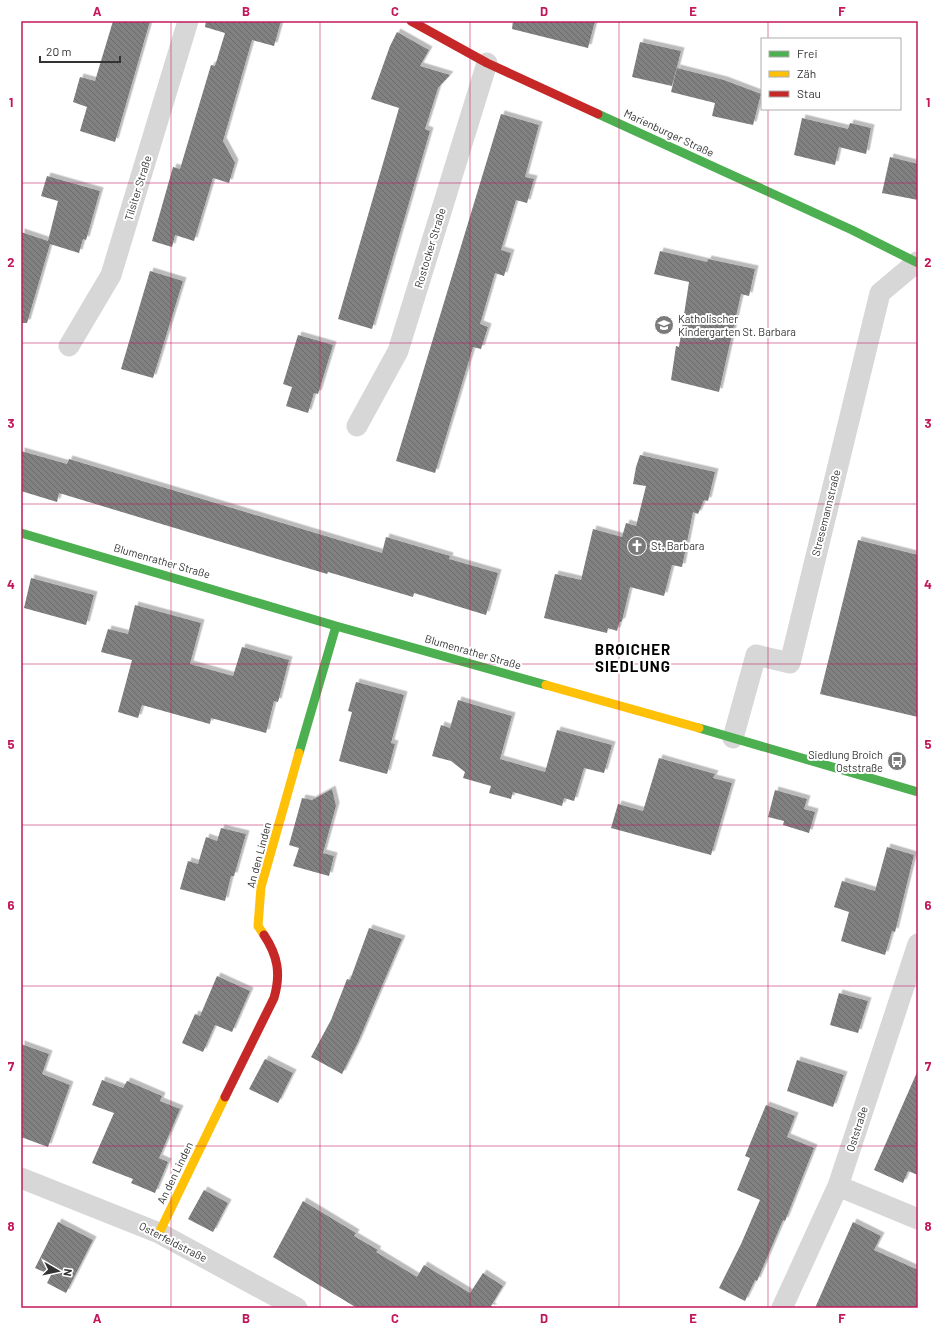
<svg xmlns="http://www.w3.org/2000/svg" width="939" height="1329" font-family="Barlow,sans-serif">
<defs>
<pattern id="building-back-hatch" width="6" height="6" patternUnits="userSpaceOnUse"><rect width="6" height="6" fill="#818181"/><path d="M-1 5l2 2M0 0l6 6M5-1l2 2" fill="none" stroke="#6a6a6a"/></pattern>
<filter id="shadow"><feDropShadow dx="3.5" dy="-3.5" stdDeviation="0" flood-color="#0004"/></filter>
</defs>
<rect width="100%" height="100%" fill="#fff"/>
<path fill="url(#building-back-hatch)" filter="url(#shadow)" d="M113 21H150L115 142 80 131 87 107 73 102 80 77 95 81Z
M206 21H281L274 46 252 40 223 141 235 163 229 183 213 178 194 241 175 235 172 247 152 241 173 167 180 169 211 65 215 66 225 33 205 27Z
M513 21H595L588 48 512 29Z
M397 32 429 50 420 66 450 75 438 88 425 129 430 131 372 329 338 319 399 108 371 99 390 46Z
M640 42 681 51 672 86 632 77Z
M677 68 724 80 761 94 753 125 712 116 715 103 671 92Z
M501 114 539 125 525 177 534 179 527 203 516 200 501 250 511 253 504 276 495 273 480 324 488 327 481 349 473 347 435 473 396 461Z
M802 118 848 129 850 123 871 128 866 154 839 147 835 165 794 155Z
M890 157 918 164V200L882 193Z
M47 176 100 191 86 240 83 239 79 253 50 244 27 323H21V232L48 241 58 201 41 196Z
M660 251 707 262 708 259 755 269 749 296 741 294 719 392 671 380 676 346 679 347 689 282 654 274Z
M150 271 183 281 153 378 121 369Z
M298 335 333 345 318 394 314 393 308 413 286 406 292 387 283 384Z
M21 451 67 464 69 459 382 553 386 537 450 556 449 559 498 573 486 615 414 593 413 597 328 572 327 574 59 493 57 502 21 491Z
M640 455 715 472 708 501 704 500 698 514 693 512 682 567 672 565 664 596 630 587 622 621 619 623 617 631 608 628 607 633 544 618 555 574 581 580 593 529 622 537 626 523 636 526 646 486 633 484 636 467Z
M858 540 918 555V717L820 694Z
M31 578 94 595 86 625 24 608Z
M135 605 201 623 190 664 233 676 242 647 289 660 278 702 274 701 266 733 211 718 210 724 142 705 138 718 118 712 132 660 101 652 108 629 128 634Z
M356 682 404 695 391 743 395 744 387 774 339 761 352 712 348 711Z
M458 700 512 716 500 759 545 772 557 730 612 745 604 773 584 768 574 801 564 798 562 806 513 792 511 799 489 793 491 786 463 778 465 772 451 761 432 756 441 725 450 728Z
M659 758 715 774 713 778 732 783 711 855 611 828 618 804 643 811Z
M332 789 336 806 323 853 334 856 329 876 293 866 299 848 289 845 302 798 312 800Z
M775 790 807 799 804 809 815 812 809 833 783 825 784 821 768 817Z
M221 828 246 834 234 876H231L225 901 180 889 188 861 198 864 206 837 217 841Z
M887 847 914 855 895 932 892 931 885 955 841 941 849 912 834 907 842 881 875 891Z
M369 928 402 939 358 1042 342 1074 311 1057 331 1020 347 979 350 980Z
M217 976 250 991 232 1032 215 1025 203 1052 182 1043 195 1014 200 1016Z
M839 993 868 1001 858 1033 830 1025Z
M21 1044 49 1054 42 1074 70 1085 48 1147 21 1137Z
M265 1059 293 1073 278 1103 249 1089Z
M797 1060 844 1075 833 1107 787 1091Z
M918 1070V1175L908 1171 903 1183 874 1170Z
M102 1080 123 1088 127 1081 162 1096 160 1101 180 1109 159 1158 168 1162 155 1193 131 1183 133 1179 92 1163 114 1113 92 1105Z
M766 1105 795 1116 787 1137 814 1148 785 1221 783 1220 757 1281 755 1280 745 1301 719 1288 741 1244 760 1200 737 1190 750 1158 745 1156Z
M204 1190 228 1203 213 1232 188 1219Z
M303 1201 356 1233 354 1236 378 1250 376 1252 417 1277 424 1265 470 1293 483 1273 503 1286 491 1306 494 1308H357L273 1257Z
M58 1222 93 1240 66 1293 47 1283 51 1275 35 1268Z
M853 1222 881 1236 874 1250 918 1270V1308H815Z"/>
<g fill="none" stroke-linecap="round" stroke-linejoin="round">
<path stroke="#d7d7d7" stroke-width="21" d="M69 346 111 275 188 21
M357 426 398 351 487 63
M733 738 756 655 790 663 880 293 917 262
M21 1178 159 1233 297 1308
M838 1186 918 1219
M782 1308 838 1186 918 944"/>
<path stroke="#4caf50" stroke-width="9" d="M598 114 852 230 918 263
M21 533 336 626 546 685
M699 728 918 792
M299 753 336 626"/>
<path stroke="#ffc107" stroke-width="9" d="M546 685 699 728
M264 935 258 926 261 887 299 753
M159 1233 225 1097"/>
<path stroke="#c62828" stroke-width="9" d="M411 21 487 63 598 114
M225 1097 274 998C281 974 278 956 264 935"/>
</g>
<path fill="none" stroke="#c2185b" stroke-width="1" stroke-opacity="0.55" d="M171 21V1308M320 21V1308M470 21V1308M619 21V1308M768 21V39M768 109V1308M21 183H918M21 343H918M21 504H918M21 664H918M21 825H918M21 986H918M21 1146H918"/>
<defs>
<symbol id="school-disc" viewBox="-11 -11 22 22"><circle r="9.5" fill="#7a7a7a" stroke="#fff"/><path d="M0-5L7-2L0 1L-7-2ZM-4 1L0 2.5L4 1V4Q0 6-4 4Z" fill="#fff"/></symbol>
<symbol id="church-disc" viewBox="-11 -11 22 22"><circle r="9.5" fill="#7a7a7a" stroke="#fff"/><path d="M-1.2-6h2.4v3.5h3.3v2.4h-3.3V6h-2.4V-.1h-3.3v-2.4h3.3Z" fill="#fff"/></symbol>
<symbol id="bus-disc" viewBox="-11 -11 22 22"><circle r="9.5" fill="#7a7a7a" stroke="#fff"/><path d="M-5-6H5V4H4V6H2V4H-2V6H-4V4H-5ZM-3.5-4V0h7V-4ZM-3.5 1.2v1.5H-2V1.2ZM2 1.2v1.5H3.5V1.2Z" fill="#fff"/></symbol>
</defs>
<g fill-rule="evenodd">
<use href="#school-disc" x="653" y="314" width="22" height="22"/>
<use href="#church-disc" x="626" y="535" width="22" height="22"/>
<use href="#bus-disc" x="886" y="750" width="22" height="22"/>
</g>
<g text-anchor="middle" stroke-width="4" stroke-linejoin="round" paint-order="stroke">
<g font-size="11" fill="#333" stroke="#fff">
<text transform="translate(669 133) rotate(25)" y="4">Marienburger Straße</text>
<text transform="translate(138 188) rotate(-73)" y="4">Tilsiter Straße</text>
<text transform="translate(430 248) rotate(-73)" y="4">Rostocker Straße</text>
<text transform="translate(826 513) rotate(-76)" y="4">Stresemannstraße</text>
<text transform="translate(162 561) rotate(16)" y="4">Blumenrather Straße</text>
<text transform="translate(473 652) rotate(16)" y="4">Blumenrather Straße</text>
<text transform="translate(259 855) rotate(-75)" y="4">An den Linden</text>
<text transform="translate(857 1129) rotate(-72)" y="4">Oststraße</text>
<text transform="translate(175 1173) rotate(-64)" y="4">An den Linden</text>
<text transform="translate(173 1242) rotate(27)" y="4">Osterfeldstraße</text>
</g>
<g font-size="11" fill="#333" stroke="#fff" text-anchor="start">
<text x="678" y="323">Katholischer<tspan x="678" dy="13">Kindergarten St. Barbara</tspan></text>
<text x="651" y="550">St. Barbara</text>
<text x="883" y="759" text-anchor="end">Siedlung Broich<tspan x="883" dy="13">Oststraße</tspan></text>
</g>
<g font-size="15" font-weight="bold" letter-spacing="1" fill="#000" stroke="#fff">
<text x="633" y="655">BROICHER<tspan x="633" dy="17">SIEDLUNG</tspan></text>
</g>
</g>
<rect width="939" height="1329" fill="none" stroke="#ffffff" stroke-width="44"/>
<rect x="761" y="38" width="140" height="72" fill="#ffffff" stroke="#adadad"/>
<rect x="769" y="51" width="20" height="6" fill="#4caf50" stroke="#adadad"/>
<text x="797" y="58" font-size="12" fill="#333333">Frei</text>
<rect x="769" y="71" width="20" height="6" fill="#ffc107" stroke="#adadad"/>
<text x="797" y="78" font-size="12" fill="#333333">Zäh</text>
<rect x="769" y="91" width="20" height="6" fill="#c62828" stroke="#adadad"/>
<text x="797" y="98" font-size="12" fill="#333333">Stau</text>
<g transform="translate(58 1271) rotate(99)" stroke="#ffffff" stroke-width="3" paint-order="stroke">
<path d="M0-3L7 15L0 10L-7 15Z" fill="#333333"/>
<text y="-6" font-size="11" font-weight="bold" text-anchor="middle" fill="#333333">N</text>
</g>
<path d="M40 56v6h80v-6" fill="none" stroke="#333333" stroke-width="2"/>
<text x="46" y="56" font-size="12" fill="#333333" stroke="#ffffff" stroke-width="3" paint-order="stroke">20 m</text>
<rect x="22" y="22" width="895" height="1285" fill="none" stroke="#c2185b" stroke-width="1.5"/>
<g font-size="13" text-anchor="middle" font-weight="bold" fill="#c2185b">
<text x="97" y="16">A</text>
<text x="246" y="16">B</text>
<text x="395" y="16">C</text>
<text x="544" y="16">D</text>
<text x="693" y="16">E</text>
<text x="842" y="16">F</text>
<text x="11" y="107">1</text>
<text x="928" y="107">1</text>
<text x="11" y="267">2</text>
<text x="928" y="267">2</text>
<text x="11" y="428">3</text>
<text x="928" y="428">3</text>
<text x="11" y="589">4</text>
<text x="928" y="589">4</text>
<text x="11" y="749">5</text>
<text x="928" y="749">5</text>
<text x="11" y="910">6</text>
<text x="928" y="910">6</text>
<text x="11" y="1071">7</text>
<text x="928" y="1071">7</text>
<text x="11" y="1231">8</text>
<text x="928" y="1231">8</text>
<text x="97" y="1323">A</text>
<text x="246" y="1323">B</text>
<text x="395" y="1323">C</text>
<text x="544" y="1323">D</text>
<text x="693" y="1323">E</text>
<text x="842" y="1323">F</text>
</g>
</svg>
